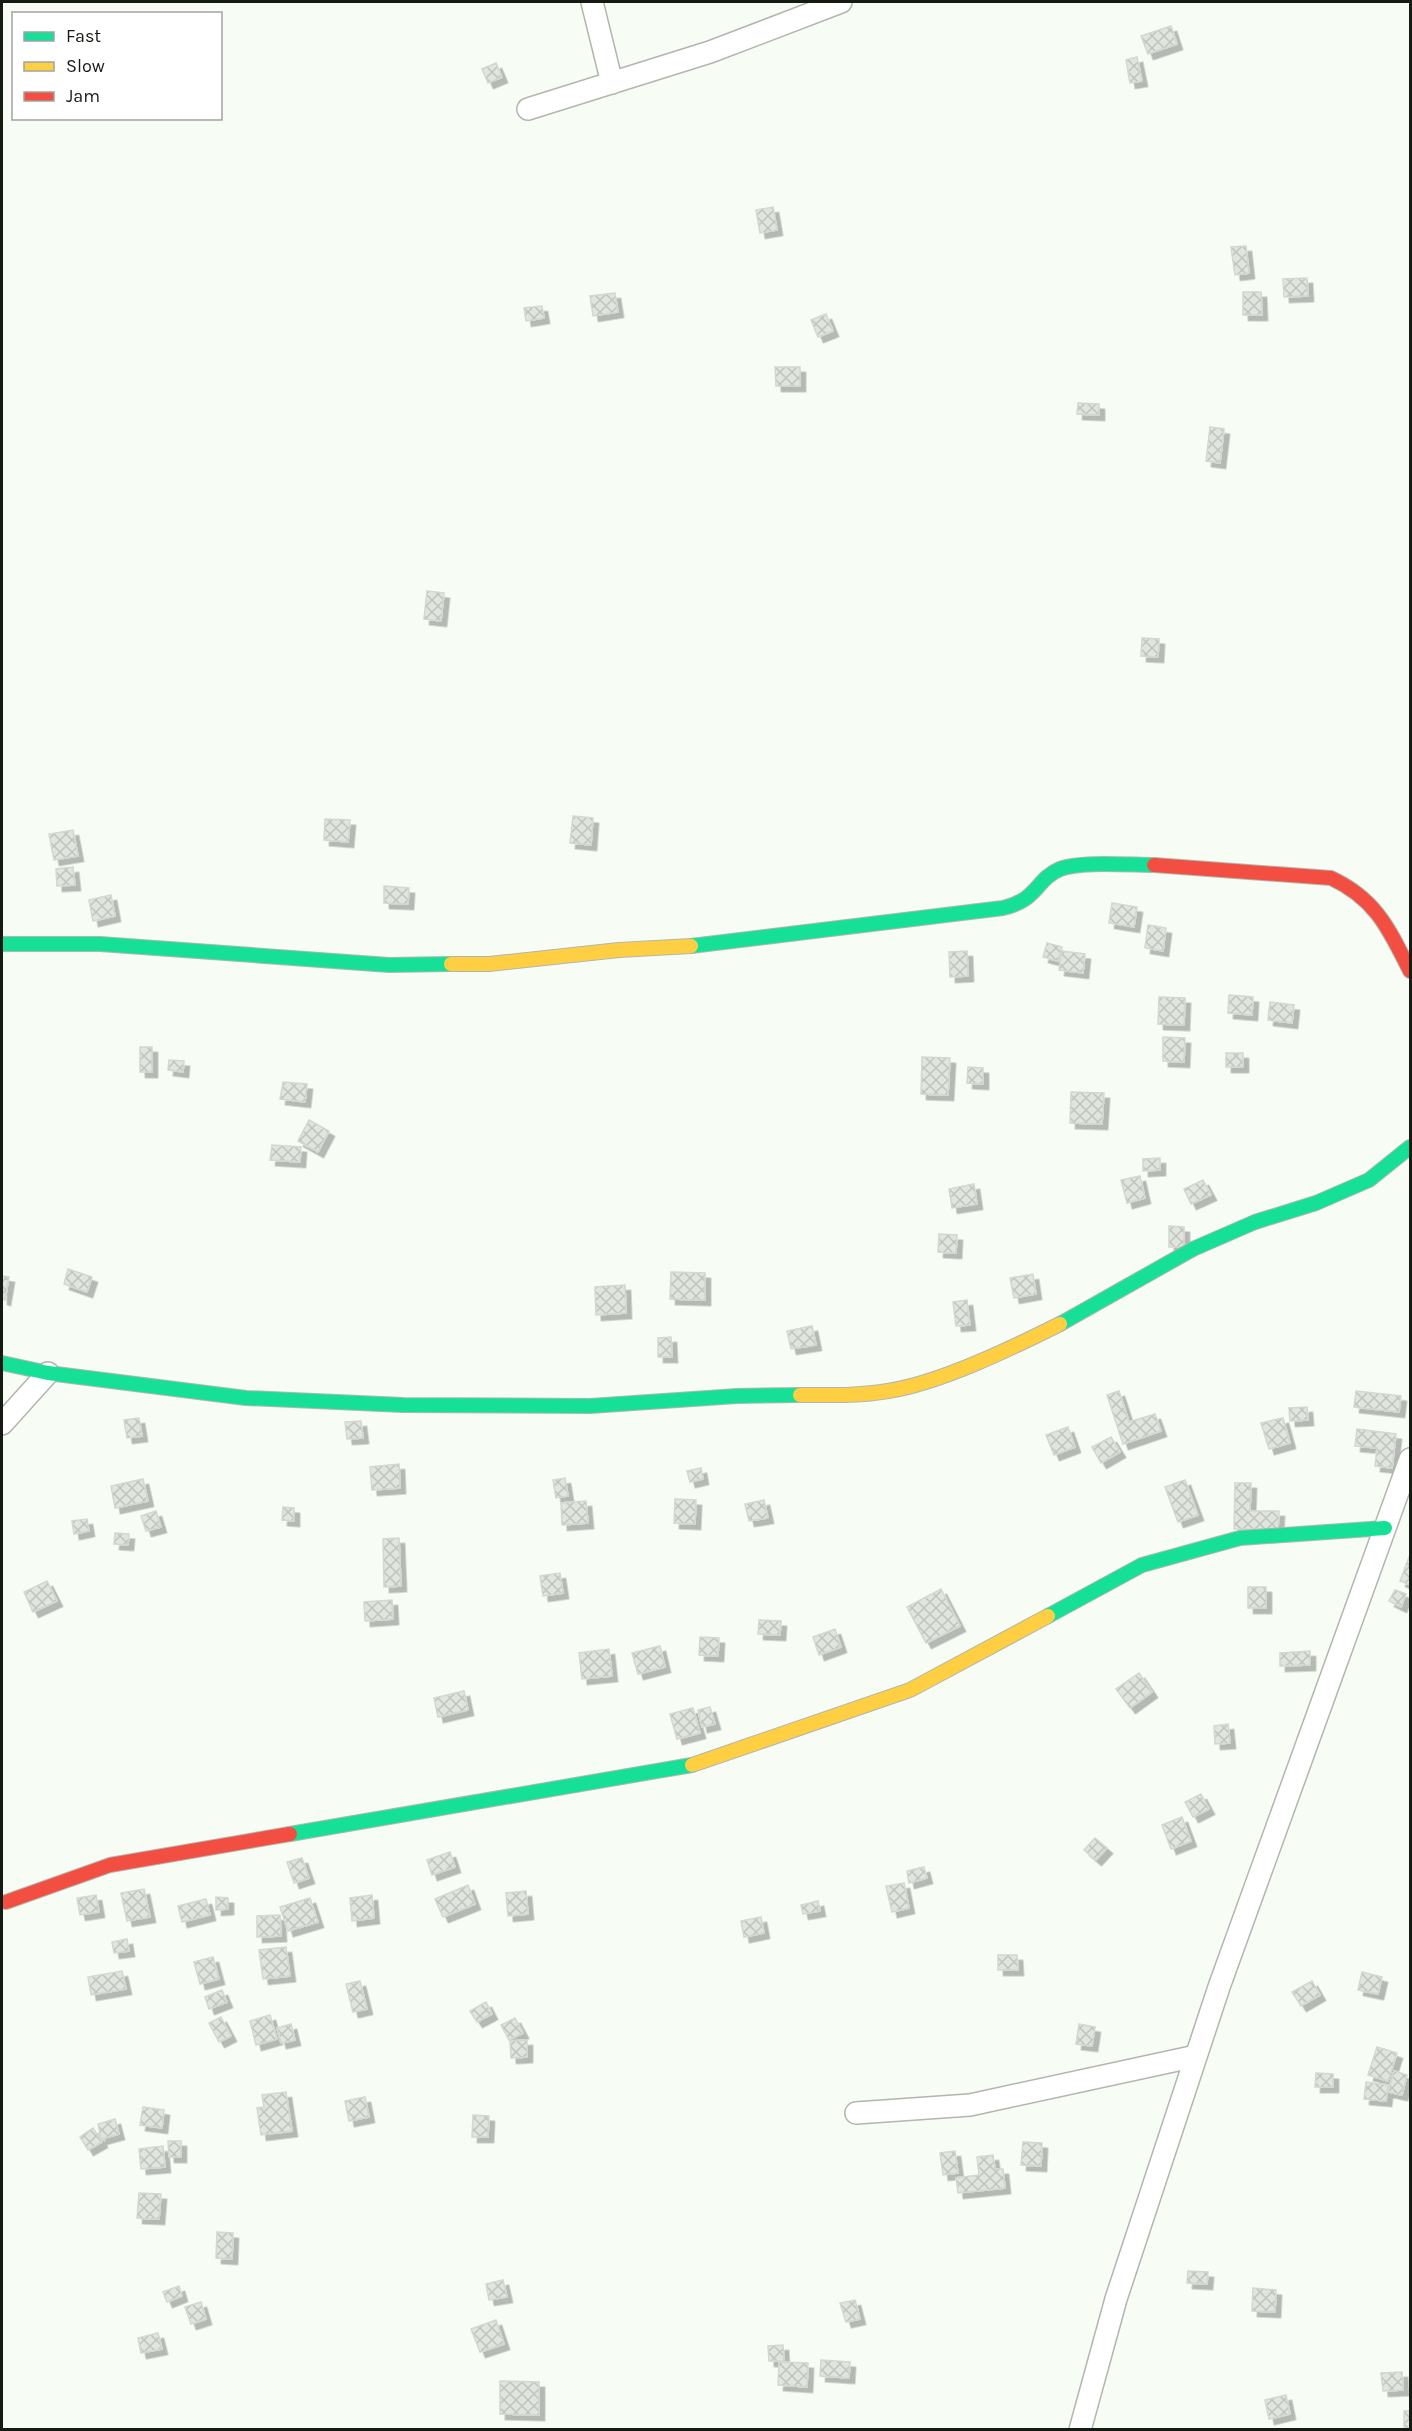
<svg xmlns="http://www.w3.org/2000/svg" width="1412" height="2431" font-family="Karla,sans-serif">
<defs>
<pattern id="building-cross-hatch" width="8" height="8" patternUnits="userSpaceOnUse" patternTransform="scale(1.5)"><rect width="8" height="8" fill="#e0e5de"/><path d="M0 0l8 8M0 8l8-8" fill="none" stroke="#bfc4be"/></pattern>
<filter id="shadow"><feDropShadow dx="5.5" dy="5.5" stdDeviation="0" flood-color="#0004"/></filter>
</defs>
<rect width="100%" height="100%" fill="#f7fcf5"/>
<path fill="url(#building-cross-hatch)" stroke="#d3d8d1" stroke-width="1.5" filter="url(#shadow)" d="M1171 26 1177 44 1148 54 1141 36Z
M1137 57 1142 81 1130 83 1126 60Z
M496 63 502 77 488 83 482 69Z
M773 207 777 230 760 233 756 210Z
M1246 246 1249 273 1235 275 1231 247Z
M1307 278 1308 296 1284 297 1283 279Z
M1243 292H1261L1262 315H1243Z
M615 293 618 312 593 316 590 296Z
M542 306 544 318 526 321 524 308Z
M826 314 833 331 818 337 811 320Z
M775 367H800V386H776Z
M1078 403 1099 404V415L1077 414Z
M1210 427 1224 429 1220 463 1206 461Z
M427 591 444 593 441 621 424 619Z
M1142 638 1159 639 1158 657 1141 656Z
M573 816 593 818 591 845 570 843Z
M325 819 350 820 348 842 324 840Z
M73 830 78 856 54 860 49 834Z
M73 867 75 885 57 886 56 869Z
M384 886 409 888 408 904 384 903Z
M111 895 115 916 93 921 89 900Z
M1112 903 1137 907 1134 927 1109 923Z
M1148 925 1166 928 1163 951 1145 948Z
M1047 943 1062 947 1058 961 1043 957Z
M967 951 968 976 950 977 949 952Z
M1062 951 1085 954 1083 973 1059 970Z
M1229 995 1253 997 1252 1015 1228 1013Z
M1159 997 1185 998 1184 1025 1158 1024Z
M1270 1002 1294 1005 1292 1023 1268 1020Z
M1163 1037 1185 1038 1184 1062 1163 1061Z
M140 1047H152V1072H140Z
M1226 1053H1243V1067H1226Z
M922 1057 950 1058 948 1095 921 1094Z
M169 1060 184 1061 183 1072 168 1070Z
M968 1067 983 1068V1084L967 1083Z
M283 1082 307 1084 305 1102 280 1099Z
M1071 1092 1104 1093 1102 1124 1070 1123Z
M309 1120 329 1131 318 1152 298 1141Z
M272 1145 301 1147 300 1162 270 1160Z
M1160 1158V1170L1143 1171V1159Z
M1140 1176 1145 1198 1127 1203 1121 1180Z
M1203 1180 1211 1195 1191 1204 1184 1189Z
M974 1184 977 1204 952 1208 949 1189Z
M1169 1226 1184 1227V1247H1169Z
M939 1234 957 1235 956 1253 938 1252Z
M68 1269 92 1277 87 1292 64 1284Z
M671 1272 705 1273V1300L670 1299Z
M1033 1274 1036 1294 1014 1298 1010 1278Z
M2 1276 9 1277 5 1300 2 1299Z
M625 1285 626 1313 596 1315 595 1287Z
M967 1300 970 1325 956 1326 953 1302Z
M812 1326 816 1345 791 1349 787 1331Z
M671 1337 672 1357H658V1338Z
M1119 1391 1129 1422 1155 1414 1161 1431 1123 1444 1107 1395Z
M1356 1391 1401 1396 1399 1412 1354 1407Z
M1307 1407 1308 1420 1290 1421 1289 1408Z
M139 1418 142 1436 127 1438 124 1420Z
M1283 1418 1290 1443 1269 1449 1261 1423Z
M361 1421 363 1438 347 1439 345 1422Z
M1068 1427 1075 1447 1054 1455 1046 1435Z
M1357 1429 1396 1434 1392 1468 1375 1466 1377 1448 1355 1446Z
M1111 1437 1120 1452 1101 1463 1092 1447Z
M399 1464 400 1488 372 1490 370 1467Z
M701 1468 703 1479 690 1482 687 1471Z
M565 1478 568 1496 556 1498 553 1480Z
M143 1479 148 1501 115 1508 111 1486Z
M1185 1480 1198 1515 1178 1522 1165 1487Z
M1235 1483H1251L1250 1511H1279L1278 1530 1234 1529Z
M675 1499 696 1500 695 1524 674 1523Z
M764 1500 768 1518 749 1521 745 1504Z
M586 1501 588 1523 562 1525 561 1503Z
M283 1507 294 1508V1521L282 1520Z
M156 1511 161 1527 146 1531 141 1516Z
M87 1519 89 1531 74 1534 72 1521Z
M115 1533 129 1534 128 1545 114 1544Z
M399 1538 401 1586 384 1587 383 1539Z
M1409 1557H1410V1585L1400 1581Z
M560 1573 563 1593 543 1596 540 1576Z
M47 1581 57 1601 33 1612 24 1592Z
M1248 1587H1266V1608H1248Z
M941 1589 960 1626 926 1643 907 1607Z
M1395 1590 1406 1594 1401 1607 1389 1601Z
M392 1600 393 1619 365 1621 364 1602Z
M759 1620 781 1621 780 1635 758 1634Z
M835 1629 841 1647 819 1655 813 1637Z
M700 1637 719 1638 718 1656 699 1655Z
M660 1646 665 1667 638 1674 632 1653Z
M609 1649 612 1676 582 1679 579 1653Z
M1310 1651V1665L1280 1666V1653Z
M1139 1673 1152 1692 1130 1708 1116 1689Z
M464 1691 468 1710 438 1717 434 1698Z
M710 1707 715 1724 702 1727 698 1710Z
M693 1708 700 1733 677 1739 670 1714Z
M1228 1724 1230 1743 1215 1744 1214 1726Z
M1201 1794 1209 1809 1193 1817 1185 1802Z
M1182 1817 1191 1841 1171 1849 1162 1825Z
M1095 1838 1107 1848 1096 1860 1084 1850Z
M450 1852 455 1867 432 1875 427 1860Z
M302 1858 309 1878 294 1883 287 1862Z
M924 1867 927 1878 909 1883 907 1871Z
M904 1883 909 1908 892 1912 886 1886Z
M468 1885 475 1904 443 1917 435 1899Z
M144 1889 150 1917 127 1921 121 1893Z
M526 1891 528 1914 508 1916 506 1893Z
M96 1895 99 1912 80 1915 77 1898Z
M372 1895 374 1918 352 1921 350 1898Z
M216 1897 228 1898V1909L216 1910Z
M310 1898 318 1922 288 1931 280 1907Z
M206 1899 210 1915 182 1922 178 1906Z
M818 1901 820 1911 803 1914 801 1905Z
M280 1915 281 1936 257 1937V1916Z
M761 1917 764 1933 744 1937 741 1921Z
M127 1939 129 1951 114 1953 112 1942Z
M286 1947 290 1976 263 1979 259 1950Z
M998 1955H1017L1018 1970H998Z
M213 1957 219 1979 200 1984 194 1962Z
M122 1971 126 1989 91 1995 88 1977Z
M1362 1972 1382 1977 1378 1994 1358 1990Z
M360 1981 367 2009 353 2012 346 1984Z
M1312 1981 1320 1995 1301 2006 1292 1992Z
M222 1990 227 2002 209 2009 205 1997Z
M486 2002 492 2014 477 2022 470 2011Z
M270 2015 277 2039 256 2045 250 2021Z
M221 2017 231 2036 219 2042 209 2023Z
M515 2018 523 2033 509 2040 501 2025Z
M291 2024 295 2040 281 2043 277 2028Z
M1079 2024 1095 2027 1092 2046 1076 2044Z
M527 2040V2057L511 2058 510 2041Z
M1377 2047 1397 2053 1388 2081 1368 2075Z
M1394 2071 1407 2075 1402 2095 1388 2092Z
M1316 2073 1333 2074V2087H1315Z
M1366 2082 1388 2085 1386 2101 1364 2099Z
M286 2092 292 2131 261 2135 257 2108 264 2107 262 2095Z
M365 2097 369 2117 349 2121 345 2101Z
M143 2107 164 2110 162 2128 140 2125Z
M473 2115 489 2116 488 2137H472Z
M115 2119 119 2134 101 2139 98 2124Z
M93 2128 102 2142 88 2150 80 2137Z
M168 2141H181V2157H169Z
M1023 2142 1042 2143 1041 2166 1021 2165Z
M163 2146 165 2167 141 2169 139 2149Z
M955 2151 958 2173 943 2175 940 2153Z
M993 2155 995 2169H1003L1005 2188 958 2193 956 2178 979 2175 977 2157Z
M139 2193 161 2194 159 2219 137 2218Z
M217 2232 233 2233 232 2259 216 2258Z
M1188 2271 1208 2272 1207 2284 1187 2283Z
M503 2280 507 2297 489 2300 486 2284Z
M179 2286 182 2296 167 2302 163 2292Z
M1253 2288 1276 2290 1275 2312 1252 2311Z
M855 2300 860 2319 846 2322 840 2303Z
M201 2302 206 2319 191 2324 185 2307Z
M496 2320 504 2344 480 2352 471 2329Z
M158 2333 162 2349 141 2353 138 2338Z
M783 2345 784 2361H769L768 2346Z
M821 2360 850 2362 849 2378 820 2376Z
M779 2362 808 2363 807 2387 778 2385Z
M1402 2372 1403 2390 1383 2391 1381 2373Z
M500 2381 539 2382V2415L500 2414Z
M1286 2395 1290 2414 1269 2419 1265 2400Z
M1404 2411H1410V2429H1404Z"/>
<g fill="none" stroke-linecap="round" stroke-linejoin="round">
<defs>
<path id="street" d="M592 2 612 83
M528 109 710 52 841 2
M2 1424 48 1373
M856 2113 970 2105 1196 2056
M1080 2430 1116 2299 1219 1987 1410 1459"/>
<path id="fast" d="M2 944H100L389 965 451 964
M691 946 1003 908C1038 900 1036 879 1060 869 1079 861 1131 865 1154 865
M1060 1324 1193 1249 1255 1222 1316 1203 1369 1180 1410 1147
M2 1363 48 1373 246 1398 403 1405 590 1406 737 1396 800 1395
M1048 1616 1142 1565 1240 1538 1385 1528
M290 1834 692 1765"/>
<path id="slow" d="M451 964H489L619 950 691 946
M800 1395C829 1395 859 1396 888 1391 940 1383 1012 1348 1060 1324
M692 1765 910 1690 1048 1616"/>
<path id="jam" d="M1154 865 1331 878C1376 899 1389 929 1410 971
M6 1902 110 1865 290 1834"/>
</defs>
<use href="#street" stroke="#b1b6af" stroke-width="24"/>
<use href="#fast" stroke="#b1b6af" stroke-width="16"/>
<use href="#slow" stroke="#b1b6af" stroke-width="16"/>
<use href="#jam" stroke="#b1b6af" stroke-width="16"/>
<use href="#street" stroke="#fefffe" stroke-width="21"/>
<use href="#fast" stroke="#16e098" stroke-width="14"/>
<use href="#slow" stroke="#ffcf43" stroke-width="14"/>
<use href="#jam" stroke="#f24e42" stroke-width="14"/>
</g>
<rect width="1412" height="2431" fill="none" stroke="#151a13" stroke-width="6"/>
<rect x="12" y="12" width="210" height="108" fill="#ffffff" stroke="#a1a3a1" stroke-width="1.5"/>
<rect x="24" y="32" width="30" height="9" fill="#16e098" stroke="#a1a3a1" stroke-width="1.5"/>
<text x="66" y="42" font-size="18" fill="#151a13">Fast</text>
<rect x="24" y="62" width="30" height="9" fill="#ffcf43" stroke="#a1a3a1" stroke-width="1.5"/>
<text x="66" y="72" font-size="18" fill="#151a13">Slow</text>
<rect x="24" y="92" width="30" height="9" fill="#f24e42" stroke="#a1a3a1" stroke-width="1.5"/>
<text x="66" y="102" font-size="18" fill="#151a13">Jam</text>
</svg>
